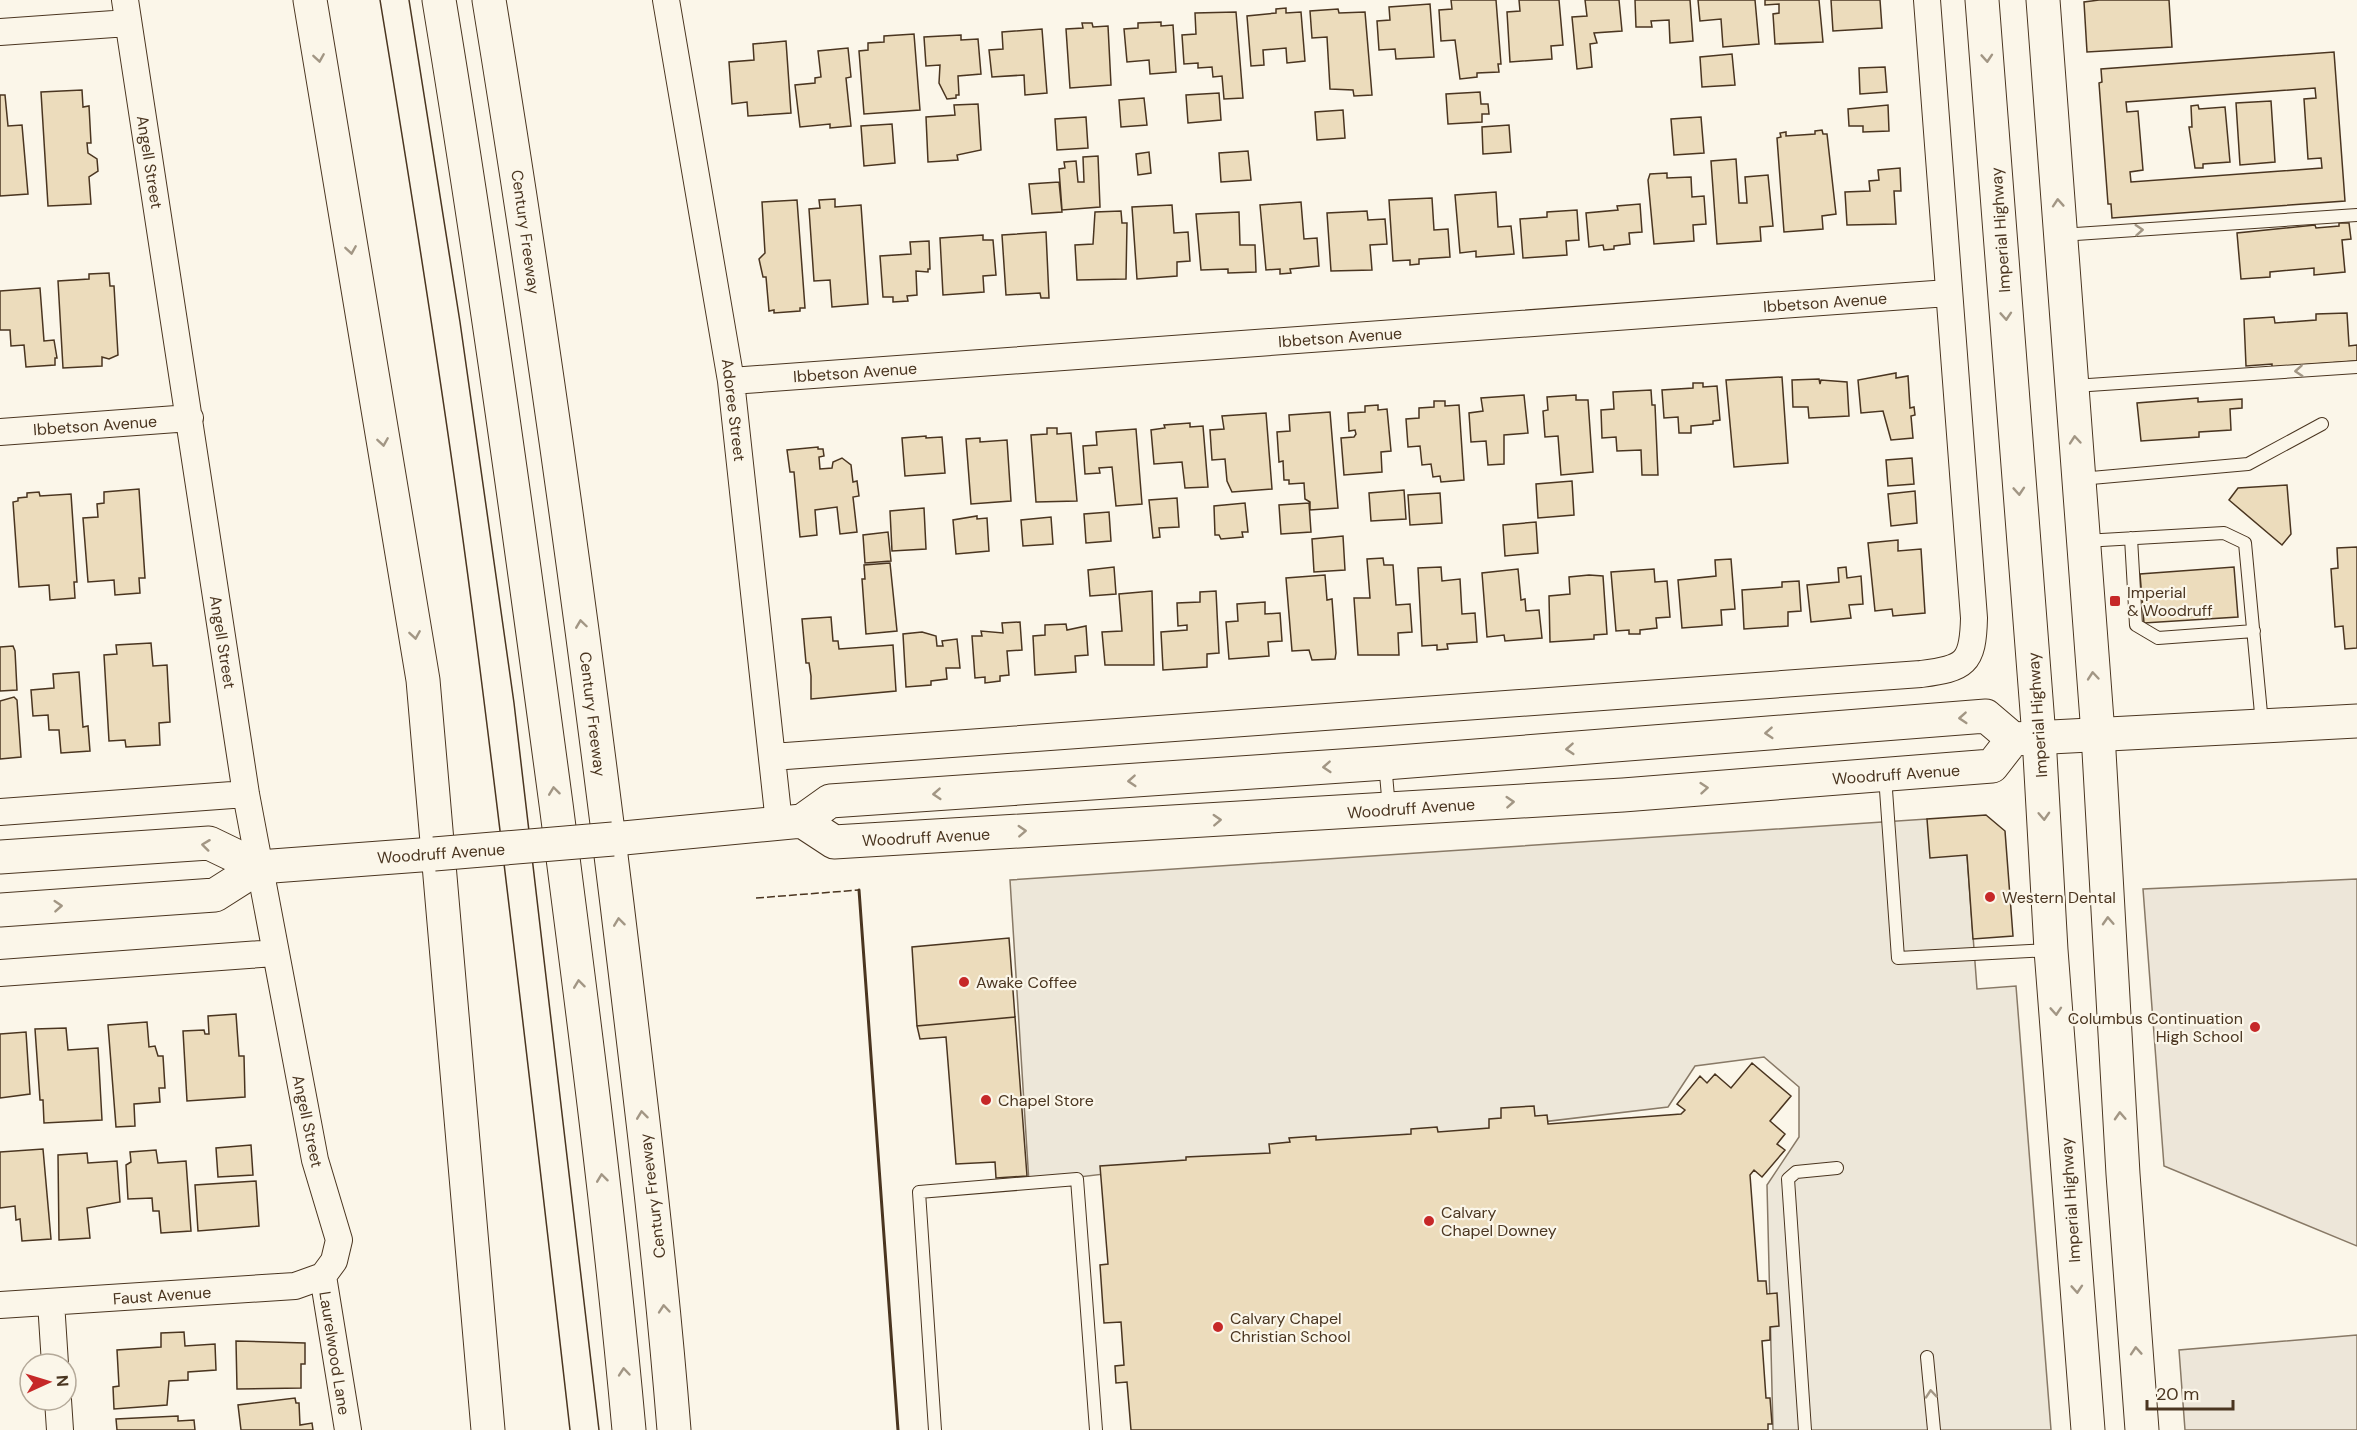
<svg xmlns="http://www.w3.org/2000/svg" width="2357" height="1430" font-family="'DM Sans',sans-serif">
<rect width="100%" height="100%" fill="#fbf6e9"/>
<path fill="#ede6d9" stroke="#887966" stroke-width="1.5" d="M2357 879V1246L2164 1166 2143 889Z
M2357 1335V1430H2185L2179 1350Z"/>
<path fill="#ede7d9" stroke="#887966" stroke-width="1.5" d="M1927 819 1967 855 1977 989 2016 986 2051 1430H1773L1767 1185 1799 1137V1087L1764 1057 1695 1066 1668 1107 1029 1183 1010 880Z"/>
<path fill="#ecdcbc" stroke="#4a3520" stroke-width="1.5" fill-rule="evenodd" d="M1451 0H1496L1501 64H1498L1499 72 1477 73V77L1460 79 1455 40 1441 41 1439 10 1452 9Z
M1519 0H1559L1563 45 1551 46 1552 59 1510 62 1507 12 1520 11Z
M1585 0H1619L1622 31 1594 33 1597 43 1590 44 1592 67 1577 69 1572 17 1587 16Z
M1635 0H1690L1693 41 1670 43 1669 20 1651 21 1652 27H1636Z
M1698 0H1755L1759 44 1723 47 1721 19 1700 21Z
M1765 0H1819L1823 42 1775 44 1773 14 1779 13V4L1765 5Z
M1831 0H1880L1882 28 1833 31Z
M2099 0H2169L2172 47 2087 52 2084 2Z
M1430 4 1434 57 1396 59 1395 49 1379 50 1377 21 1390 20 1389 7Z
M1286 8V13L1301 12 1305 61 1287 63 1286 48 1263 50 1264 65 1251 66 1247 16 1276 13V9Z
M1338 9 1339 13 1365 12 1372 95 1354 96 1353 90 1330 89 1327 37 1312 38 1310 11Z
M1236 12 1243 98 1224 99 1222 76 1213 77 1212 67 1198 68V63L1184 64 1182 35 1196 34 1195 13Z
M1161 22V26L1173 25 1176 72 1150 74 1149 60 1127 62 1124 29 1138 28V23Z
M1082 23H1092L1093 27 1108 26 1111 85 1070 88 1066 29 1083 28Z
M1042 29 1047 93 1025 95 1024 75 992 77 989 50 1003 49 1002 32Z
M914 34 920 110 864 114 859 51 868 50V43L884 42V36Z
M961 35V40L978 39 981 74 958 76 959 95H956V98L947 99 939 83 940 65 926 66 924 37Z
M786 41 791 113 748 116 747 102 732 104 729 62 754 60 753 44Z
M848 48 851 77 846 78 851 126 830 128V124L800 127 795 85 815 83V78L821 77 818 51Z
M2334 52 2345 201 2112 218 2111 204H2108L2099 83 2102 82 2101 69ZM2315 88 2316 98 2304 99 2308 159 2321 158 2322 168 2131 182 2130 172 2143 170 2138 111 2127 112 2126 102Z
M1732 54 1735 85 1702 87 1700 57Z
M1885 67 1887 92 1860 94 1859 68Z
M82 90 83 107 89 106 91 143H87L88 153 97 159 98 171 89 177 91 204 48 206 41 92Z
M1480 92 1481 104H1488L1489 114H1482V122L1448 124 1446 94Z
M1219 93 1221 120 1188 123 1186 95Z
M0 95H5L8 126 22 125 28 194 0 196Z
M1144 98 1147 125 1121 127 1119 100Z
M2271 101 2275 162 2240 165 2236 103Z
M978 104 981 150 957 155 958 160 928 162 926 117 955 115 954 105Z
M1888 105 1889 131 1863 132V126H1849L1848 109Z
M2198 105 2199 109 2225 107 2230 162 2203 164V168H2195L2189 127H2192L2191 106Z
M1343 110 1345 138 1317 140 1315 112Z
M1086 117 1088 148 1057 150 1055 119Z
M1701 117 1704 153 1674 155 1671 119Z
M892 124 895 163 864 166 861 126Z
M1509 125 1511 152 1483 154 1482 127Z
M1822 130 1823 134H1827L1836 214 1822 216 1823 229 1784 232 1777 138 1781 137 1780 133 1786 132V136L1815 134V131Z
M1248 151 1251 180 1221 182 1219 153Z
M1149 152 1151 173 1138 175 1136 154Z
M1098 156 1100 207 1062 210 1059 169 1065 168 1064 162 1076 161 1078 182H1084L1083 157Z
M1736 159 1739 203H1747L1745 177 1768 175 1773 226 1760 227 1761 241 1717 244 1711 161Z
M1900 168 1901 191H1894L1896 224 1847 225 1845 192 1870 191 1869 181 1879 180 1878 170Z
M1667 173V178L1691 177 1692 197 1704 196 1706 224 1693 225 1694 241 1654 244 1648 180 1650 174Z
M1059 182 1062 212 1032 214 1029 184Z
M1496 192 1498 227 1511 226 1514 254 1476 257V251L1460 253 1455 195Z
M1432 198 1434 230 1448 229 1450 257 1419 259V264L1410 265V260L1393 261 1389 200Z
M835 199V207L861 205 868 304 832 307 830 280 814 281 809 209 820 208 819 200Z
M797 200 805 308H800V311L774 313V310L769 311 766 277H763L759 259 765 253 762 202Z
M1301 202 1304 239 1317 238 1319 266 1290 269 1291 273 1280 274V269L1266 270 1260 205Z
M1640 204 1642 232 1629 233 1630 244 1614 246V249L1604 250 1603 245 1589 247 1586 213 1618 210 1617 206Z
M1172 205 1174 233 1188 232 1190 261 1177 262V276L1137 279 1132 207Z
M1577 210 1579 240 1566 241 1567 255 1523 258 1520 219 1547 217V212Z
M1121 211 1122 223H1127L1126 279 1077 280 1075 245 1093 244 1095 212Z
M1367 211 1368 220 1385 219 1387 244 1370 245 1372 270 1331 271 1327 213Z
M1239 212 1240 245H1255L1256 272 1228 273V269L1201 270 1196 214Z
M2339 223H2349L2351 239 2342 240 2345 272 2314 275V268L2270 272V277L2241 279 2237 233 2315 225 2316 228 2339 226Z
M1046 232 1049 298H1041L1040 293 1006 295 1002 235Z
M983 235V240H993L996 275 983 276 984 292 943 295 940 238Z
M929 241 930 269H928V272L916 271 917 295 907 296 908 301 893 302V297H883L880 256 911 254 910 242Z
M109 273 110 286H114L118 355 109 359 102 357V366L63 368 58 281 89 279V274Z
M40 288 44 341 54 340 57 358H55V365L26 367 24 345 11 346 10 330H0V291Z
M2347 313 2349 346 2357 345V361L2272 367V364L2246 366 2244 319 2274 317 2275 323 2316 320V314Z
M1896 373V378L1908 376 1910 408 1914 407 1915 415 1911 416 1913 438 1891 440 1883 411 1861 413 1858 380Z
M1782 377 1788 463 1734 467 1726 380Z
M1819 379 1820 384 1821 380 1847 382 1849 416 1809 418 1808 407H1793L1792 380Z
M1693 383H1703V387L1717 386 1720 420 1713 421V424L1691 426V433H1679L1678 417 1664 418 1662 390 1693 388Z
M1651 390 1652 405H1655L1658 475H1642L1641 450 1617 451 1616 437 1602 438 1601 410 1614 409 1613 392Z
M1524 395 1528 433 1504 435V464L1488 465 1486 441 1471 442 1469 413 1483 411 1481 398Z
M1576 395V400H1588L1593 472 1561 475 1558 436 1545 437 1543 411 1548 410 1547 397Z
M2198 398V402L2242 399V408L2230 409 2231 430 2199 432V437L2141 441 2137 403Z
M1434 401H1445V406L1459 405 1464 480 1441 482 1440 476 1433 477 1431 464 1422 465 1420 446 1408 447 1406 419 1419 418V408L1434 407Z
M1378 405V410L1387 409 1391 451 1381 452 1382 472 1344 475 1341 438 1354 437 1356 434 1355 430 1349 431 1348 413 1365 412V406Z
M1330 412 1338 508 1310 510V502L1305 499 1304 483 1289 484V480H1284L1283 461 1279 462 1277 432 1290 431 1289 415Z
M1266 413 1272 489 1232 492 1227 481 1225 459 1212 460 1210 430 1224 429 1222 416Z
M1190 423V427L1203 426 1208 487 1185 488 1182 462 1154 464 1151 430 1165 428 1164 425Z
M1047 428H1057V434L1071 433 1077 501 1036 502 1031 435 1047 434Z
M1136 429 1142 504 1116 506 1112 467 1099 468 1100 473 1085 474 1083 446 1097 445 1096 432Z
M926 436V438L942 437 945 473 905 476 902 438Z
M980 438V442L1007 440 1011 501 971 504 966 439Z
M818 447V449H823L824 456 819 457 820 469 832 468 833 462 842 458 851 465 853 482 857 481 859 496 853 497 857 532 840 534 837 507 815 510 817 535 800 537 794 472H790L787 450Z
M1912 458 1914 484 1888 486 1886 460Z
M1572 481 1574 515 1538 518 1536 484Z
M2287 485 2291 534 2282 545 2229 500 2238 488Z
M139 489 145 578H139L140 593 115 595 114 580 88 582 83 518 98 517 97 504 104 503V492Z
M1404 490 1406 519 1371 521 1369 493Z
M1915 491 1917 523 1891 526 1888 494Z
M39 492 40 496 71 494 77 582H74L75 598 50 600 49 585 19 587 13 502 18 501V498L27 497V493Z
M1440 493 1442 523 1410 525 1408 495Z
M1177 498 1179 527 1159 528 1160 537 1153 538 1149 500Z
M1245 503 1248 532H1242L1243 537 1221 539 1219 535H1215L1214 506Z
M1309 503 1311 532 1281 534 1279 505Z
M924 508 926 549 892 551 890 511Z
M1109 512 1111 541 1086 543 1084 514Z
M977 516V519L987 518 989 551 956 554 953 520Z
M1051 517 1053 544 1023 546 1021 520Z
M1536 522 1538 553 1505 556 1503 525Z
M888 532 891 561 865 563 863 535Z
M1343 536 1345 570 1314 572 1312 539Z
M1898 540V551L1921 549 1925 613 1893 616 1892 609 1875 611 1868 543Z
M2357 547V648L2345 649 2343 626 2335 627 2331 569 2338 568 2337 548Z
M1383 558 1384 565H1393L1396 605 1410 604 1412 632 1398 633 1399 655H1358L1354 598H1370L1367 559Z
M1731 559 1735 609 1721 610 1722 625 1682 628 1678 580 1716 576 1715 560Z
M890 563 897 631 866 634 862 579H865L864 565Z
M1114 567 1116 594 1090 596 1088 570Z
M1441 567 1442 581 1460 579 1462 614 1475 613 1477 642 1447 644 1448 649 1437 650V645L1422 646 1418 568Z
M1846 567 1847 578 1861 576 1863 604 1849 605 1851 618 1811 622 1807 585 1839 582 1838 568Z
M2234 567 2238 617 2144 623 2140 574Z
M1518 569 1521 600 1525 599 1526 611 1539 610 1542 638 1505 641 1504 635 1487 637 1482 573Z
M1654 569 1655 582 1667 581 1670 617 1656 618 1657 628 1640 630V634H1629V630L1616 631 1611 572Z
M1325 575 1327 600 1332 599 1336 653 1335 659 1312 660 1309 650 1292 651 1286 578Z
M1589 575 1603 576 1607 634 1594 635V639L1550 642 1549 596 1570 594 1569 577Z
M1799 581 1801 611 1788 612V626L1744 629 1742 590 1782 587V582Z
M1152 591 1154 665H1105L1102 632 1122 631 1119 594Z
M1216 591 1219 653 1207 654V667L1163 670 1161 632 1187 630V625L1178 626 1177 603 1200 602V592Z
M1265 602V614L1280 613 1282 641 1268 642 1269 656 1229 659 1226 622 1238 621 1237 604Z
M831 617 833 641H838L839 649 893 645 896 691 811 699V676L809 663H806L802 619Z
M1020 622 1022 650 1007 651 1009 675 1000 676V681L985 683V677L975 678 972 636H982L981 631 1003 633 1002 623Z
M1066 624 1067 630 1086 626 1088 655 1075 656 1076 672 1035 675 1033 636 1045 635V625Z
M922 632 936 636 937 646H943L942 641 957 639 960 668H946L947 679 931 681V685L906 687 903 634Z
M151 643 153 666 167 665 170 722 159 723 160 745 126 747 125 740 109 741 104 655 117 654 116 645Z
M13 646 15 651 17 690 0 691V647Z
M79 672 83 727 88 726 90 751 61 753 59 730H49L48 715 33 716 31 690 54 688 53 674Z
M14 697 17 700 21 757 0 759V701Z
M1986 815 2005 831 2013 936 1973 939 1967 855 1930 858 1927 819Z
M1009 938 1015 1017 917 1026 912 947Z
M236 1014 239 1056H244L245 1097 187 1101 183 1031 204 1030 205 1034H209L208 1016Z
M1015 1017 1027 1176 996 1178 995 1162 956 1164 946 1037 920 1039 917 1026Z
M147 1022 149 1047 155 1046 158 1056H163L165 1088H159L160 1102 134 1104 135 1126 116 1127 108 1025Z
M66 1028 68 1050 98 1048 102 1120 44 1123 43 1100H40L35 1029Z
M26 1032 30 1094 0 1098V1034Z
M1752 1063 1791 1096 1770 1121 1785 1134 1777 1144 1785 1150 1762 1177 1754 1170 1750 1175 1758 1281H1766L1767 1294 1777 1293 1779 1326 1770 1327V1340L1762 1341 1766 1398H1770L1772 1424H1768V1430H1131L1127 1382 1116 1383 1115 1366 1124 1365 1121 1322 1104 1323 1100 1265 1108 1264 1100 1166 1186 1160V1157L1270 1153 1269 1144 1290 1142 1289 1138 1316 1136V1140L1411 1134V1129L1437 1127 1438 1132 1489 1128V1119L1501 1118V1108L1534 1106 1535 1116 1547 1115 1548 1124 1681 1114 1685 1110 1677 1104 1700 1076 1707 1083 1715 1074 1731 1088Z
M251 1145 253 1175 218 1177 216 1148Z
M43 1149 51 1239 22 1241 20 1219 16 1220 15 1206 0 1208V1152Z
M156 1150 158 1163 186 1161 191 1231 161 1233 159 1211H153L152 1198 128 1199 126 1165 131 1162 130 1152Z
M87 1153 88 1163 117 1161 120 1202 87 1208 90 1238 59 1240 58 1155Z
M256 1181 259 1226 198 1231 195 1185Z
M184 1332 185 1346 215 1344 216 1370 188 1372V1380L169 1381 167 1405 114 1409 113 1387 119 1386 117 1350 161 1347V1333Z
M236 1341 305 1343V1364H301V1388L237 1389Z
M295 1398 296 1403H299L300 1425 312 1423 313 1430H241L238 1405Z
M178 1416V1421L194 1420 195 1430H117L116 1419Z"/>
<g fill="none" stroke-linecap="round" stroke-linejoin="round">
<defs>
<path id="lane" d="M2061 235 2357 215
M2074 386 2357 367
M2080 479 2248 464 2322 424
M2131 538 2136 625 2158 638 2254 631
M2084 541 2224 533 2245 543 2262 724
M1385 763 1389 808
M1885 776 1898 958 2049 950
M1927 1357 1934 1430
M935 1430 919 1192 1077 1179 1096 1430
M1805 1430 1788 1179 1796 1172 1837 1168"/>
<path id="street" d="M666 0 731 381 779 823
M0 32 128 23
M731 381 1948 293
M0 432 190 418
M772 757 1921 674C1965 668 1973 664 1974 618L1927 0
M0 812 246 794
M0 973 275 953
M323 1276 348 1430
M51 1302 55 1364
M0 1305 295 1286 323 1276 334 1261 339 1240 315 1160 246 794 125 0
M58 1400 60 1430"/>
<path id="secondary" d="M802 821 834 842 1623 795 1992 766 2013 739 2357 721
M613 839 802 821 830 801 1385 763 1986 716 2013 739
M0 857 209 843 259 867
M0 910 215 895 259 867 434 854"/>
<path id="primary" d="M1982 0 2039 737 2051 950 2088 1430
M2043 0 2098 734 2123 1174 2142 1430"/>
<path id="highway" d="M310 0 423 680 488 1430
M439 0C483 267 520 535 556 804 583 1012 610 1221 629 1430
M489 0C538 301 580 602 617 904 638 1079 660 1254 674 1430"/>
</defs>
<use href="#lane" stroke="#4a3520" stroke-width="14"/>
<use href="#street" stroke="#4a3520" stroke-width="28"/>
<use href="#secondary" stroke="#4a3520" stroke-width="35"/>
<use href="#primary" stroke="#4a3520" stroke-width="35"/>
<use href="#highway" stroke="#4a3520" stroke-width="35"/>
<use href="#lane" stroke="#fbf6e9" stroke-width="12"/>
<use href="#street" stroke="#fbf6e9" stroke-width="26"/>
<use href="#secondary" stroke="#fbf6e9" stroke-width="33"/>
<use href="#primary" stroke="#fbf6e9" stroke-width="33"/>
<use href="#highway" stroke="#fbf6e9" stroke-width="33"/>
<path stroke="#4a3520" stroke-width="1.5" d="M380 0C415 212 449 425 476 638 510 902 540 1166 570 1430
M409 0 460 322 514 703 599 1430"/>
<defs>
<path id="secondary-bridge" d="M434 854 613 839"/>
</defs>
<use href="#secondary-bridge" stroke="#4a3520" stroke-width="35" stroke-linecap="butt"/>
<use href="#secondary-bridge" stroke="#fbf6e9" stroke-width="33"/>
<path stroke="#4a3520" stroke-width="1.5" stroke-dasharray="8 3" stroke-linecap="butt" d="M756 898 859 890"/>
<path stroke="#4a3520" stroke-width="3" d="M859 890 898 1430"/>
</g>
<defs><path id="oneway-chevron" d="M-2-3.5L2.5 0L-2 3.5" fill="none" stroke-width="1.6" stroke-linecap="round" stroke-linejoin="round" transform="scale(1.5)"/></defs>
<g stroke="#a29684">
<use href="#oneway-chevron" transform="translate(319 58) rotate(81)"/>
<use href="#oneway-chevron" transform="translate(1987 58) rotate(86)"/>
<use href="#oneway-chevron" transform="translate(2058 203) rotate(-94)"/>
<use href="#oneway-chevron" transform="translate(2139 230) rotate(-4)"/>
<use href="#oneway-chevron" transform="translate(351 250) rotate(81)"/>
<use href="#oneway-chevron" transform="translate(2006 316) rotate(86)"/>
<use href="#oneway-chevron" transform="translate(2299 371) rotate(176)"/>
<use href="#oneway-chevron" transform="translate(2075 440) rotate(-95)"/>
<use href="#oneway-chevron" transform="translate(383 442) rotate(81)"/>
<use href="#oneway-chevron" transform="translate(2019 491) rotate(86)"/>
<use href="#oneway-chevron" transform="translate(581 624) rotate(-98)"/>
<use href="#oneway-chevron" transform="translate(415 635) rotate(81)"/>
<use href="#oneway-chevron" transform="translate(2093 676) rotate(-95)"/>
<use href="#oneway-chevron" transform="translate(1963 718) rotate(176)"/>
<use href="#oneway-chevron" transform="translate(1769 733) rotate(176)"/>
<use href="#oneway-chevron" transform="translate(1570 749) rotate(176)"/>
<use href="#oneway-chevron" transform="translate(1327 767) rotate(176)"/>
<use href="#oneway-chevron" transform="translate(1132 781) rotate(176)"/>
<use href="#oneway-chevron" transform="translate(1704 788) rotate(-5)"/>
<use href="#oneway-chevron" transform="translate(554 791) rotate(-97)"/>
<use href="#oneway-chevron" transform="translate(937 794) rotate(176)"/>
<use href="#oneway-chevron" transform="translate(1510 802) rotate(-4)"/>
<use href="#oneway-chevron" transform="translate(2044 816) rotate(87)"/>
<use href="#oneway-chevron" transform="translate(1217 820) rotate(-3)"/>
<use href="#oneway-chevron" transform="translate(1022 831) rotate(-3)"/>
<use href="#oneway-chevron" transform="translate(206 845) rotate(-173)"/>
<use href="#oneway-chevron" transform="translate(58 906) rotate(-4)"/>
<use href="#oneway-chevron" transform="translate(2108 921) rotate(-93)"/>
<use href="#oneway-chevron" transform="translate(619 922) rotate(-97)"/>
<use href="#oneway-chevron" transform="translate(579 984) rotate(-97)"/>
<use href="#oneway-chevron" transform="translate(2056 1011) rotate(86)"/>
<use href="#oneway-chevron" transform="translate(642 1115) rotate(-97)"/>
<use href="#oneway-chevron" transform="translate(2120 1116) rotate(-93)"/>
<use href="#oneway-chevron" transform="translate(602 1178) rotate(-97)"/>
<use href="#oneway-chevron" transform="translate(2077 1289) rotate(86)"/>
<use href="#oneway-chevron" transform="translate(664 1309) rotate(-95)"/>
<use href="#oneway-chevron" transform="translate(2136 1351) rotate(-94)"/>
<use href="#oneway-chevron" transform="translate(624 1372) rotate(-95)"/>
<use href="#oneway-chevron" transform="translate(1931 1394) rotate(-95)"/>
</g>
<g fill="#c62828" stroke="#fbf6e9" stroke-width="2">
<rect x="2109" y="595" width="12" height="12" rx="3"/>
<circle cx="1990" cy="897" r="6"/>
<circle cx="964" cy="982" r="6"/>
<circle cx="2255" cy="1027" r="6"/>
<circle cx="986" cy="1100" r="6"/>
<circle cx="1429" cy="1221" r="6"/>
<circle cx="1218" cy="1327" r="6"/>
</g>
<g text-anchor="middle" stroke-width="4.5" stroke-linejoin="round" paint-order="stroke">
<g font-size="16" fill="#4a3520" stroke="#fbf6e9">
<text transform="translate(150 162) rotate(81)" y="6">Angell Street</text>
<text transform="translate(2000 230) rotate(-94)" y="6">Imperial Highway</text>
<text transform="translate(526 232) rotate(82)" y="6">Century Freeway</text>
<text transform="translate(1825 302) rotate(-4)" y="6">Ibbetson Avenue</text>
<text transform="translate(1340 337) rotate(-4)" y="6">Ibbetson Avenue</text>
<text transform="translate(855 372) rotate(-4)" y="6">Ibbetson Avenue</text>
<text transform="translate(734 410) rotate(83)" y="6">Adoree Street</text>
<text transform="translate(95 425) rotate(-4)" y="6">Ibbetson Avenue</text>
<text transform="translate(223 642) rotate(81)" y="6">Angell Street</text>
<text transform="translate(593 714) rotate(83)" y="6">Century Freeway</text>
<text transform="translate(2037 715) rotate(-94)" y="6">Imperial Highway</text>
<text transform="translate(1896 774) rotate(-4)" y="6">Woodruff Avenue</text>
<text transform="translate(1411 808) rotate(-4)" y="6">Woodruff Avenue</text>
<text transform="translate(926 837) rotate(-3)" y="6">Woodruff Avenue</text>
<text transform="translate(441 853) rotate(-4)" y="6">Woodruff Avenue</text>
<text transform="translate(308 1121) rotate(78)" y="6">Angell Street</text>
<text transform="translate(652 1196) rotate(-97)" y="6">Century Freeway</text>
<text transform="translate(2070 1200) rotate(-94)" y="6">Imperial Highway</text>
<text transform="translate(162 1295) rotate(-4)" y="6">Faust Avenue</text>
<text transform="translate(335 1353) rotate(81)" y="6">Laurelwood Lane</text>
</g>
<g font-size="16" fill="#4a3520" stroke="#fbf6e9" text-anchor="start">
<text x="2127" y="598">Imperial<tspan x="2127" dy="18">&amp; Woodruff</tspan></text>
<text x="2002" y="903">Western Dental</text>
<text x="976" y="988">Awake Coffee</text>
<text x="2243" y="1024" text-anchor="end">Columbus Continuation<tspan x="2243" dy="18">High School</tspan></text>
<text x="998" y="1106">Chapel Store</text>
<text x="1441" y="1218">Calvary<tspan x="1441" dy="18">Chapel Downey</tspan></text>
<text x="1230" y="1324">Calvary Chapel<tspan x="1230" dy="18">Christian School</tspan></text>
</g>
</g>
<g transform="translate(48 1382) rotate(86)"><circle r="28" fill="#fbf6e9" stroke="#b4a999" stroke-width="1.5"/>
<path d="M0-4.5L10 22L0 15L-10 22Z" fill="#c62828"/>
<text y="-9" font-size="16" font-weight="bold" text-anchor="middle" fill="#4a3520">N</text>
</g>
<path d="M2147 1400v9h86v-9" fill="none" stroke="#4a3520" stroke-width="3"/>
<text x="2156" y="1400" font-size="18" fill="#4a3520" stroke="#fbf6e9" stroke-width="4.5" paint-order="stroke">20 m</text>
</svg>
